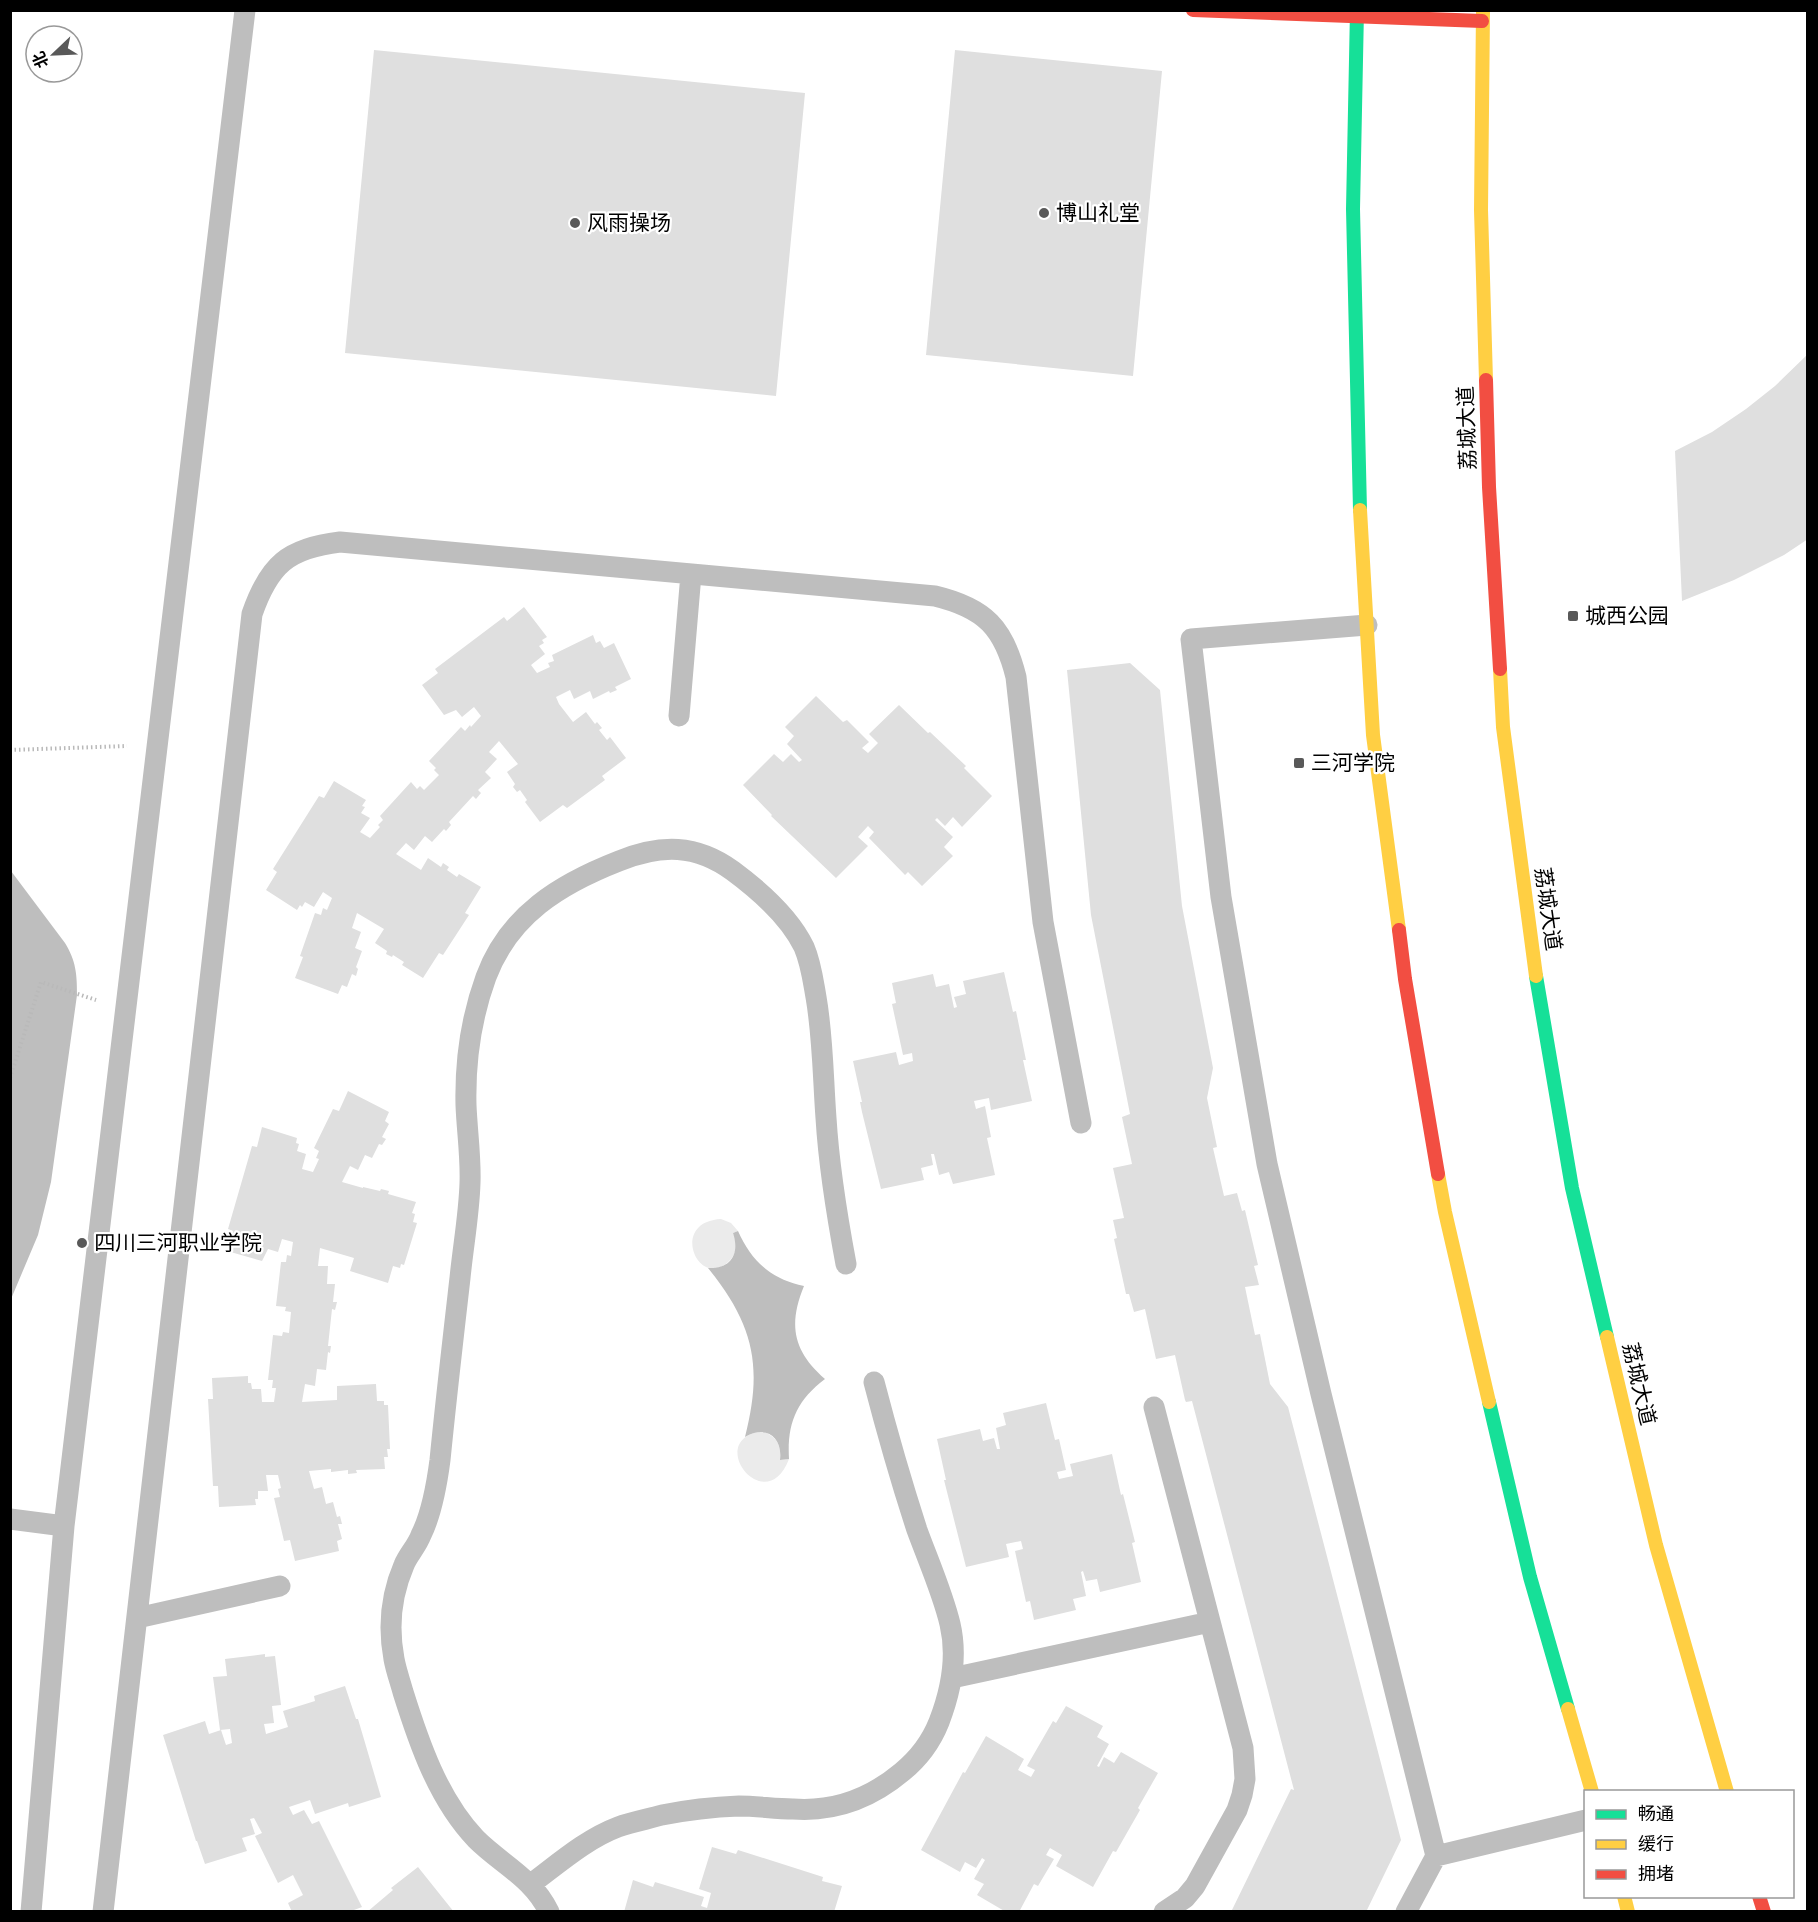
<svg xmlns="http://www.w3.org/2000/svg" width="1818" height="1922" font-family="Inter,'Noto Sans SC',sans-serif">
<rect width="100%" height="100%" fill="#fff"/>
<path fill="#ebebeb" d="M721 1219 731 1223 738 1231 733 1233C737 1244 738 1254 727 1263 698 1288 669 1222 721 1219Z
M762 1431C776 1436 782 1445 780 1460L789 1459C766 1520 703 1440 762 1431Z"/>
<path fill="#bebebe" d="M11 871 65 943C76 961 77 974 77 995L51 1182 38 1235 11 1299Z
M738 1231C752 1262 771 1279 804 1286 788 1325 793 1351 825 1379 796 1401 787 1424 789 1459L780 1460C783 1436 765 1425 745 1437 763 1366 754 1325 708 1268 731 1269 740 1254 733 1233Z"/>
<path fill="#dfdfdf" d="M374 50 805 93 776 396 345 353Z
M955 50 1162 71 1133 376 926 355Z
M1808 354V539L1784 555 1734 580 1682 601 1675 451 1712 432 1746 409 1775 386Z
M524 607 547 637 542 640 544 643 539 646 545 654 531 665 537 673 550 667 548 663 554 661 552 655 593 635 596 643 600 641 604 648 614 643 631 679 615 687 617 690 610 693 609 691 593 699 590 691 574 699 570 690 556 697 559 704 573 722 586 712 595 724 597 722 602 728 599 730 607 740 610 737 626 758 602 776 605 780 567 808 563 805 540 822 525 802 527 800 520 790 517 792 513 787 515 784 507 772 518 764 499 741 489 752 497 759 485 772 491 778 478 790 481 793 476 799 473 796 449 822 451 825 446 831 444 829 432 842 425 836 414 850 406 843 396 854 421 870 428 858 441 867 443 863 449 867 447 870 457 877 459 874 481 887 465 913 469 915 443 955 439 953 423 978 402 965 404 962 393 955 392 957 386 954 387 951 375 943 384 929 357 913 352 928 361 932 355 948 362 951 356 967 358 969 356 976 352 974 347 987 342 985 338 994 295 978 303 957 300 956 315 913 321 915 323 908 327 910 332 898 323 892 314 907 305 902 302 907 300 905 297 910 266 890 277 872 273 869 319 796 324 798 334 781 366 800 362 806 365 807 361 813 370 818 360 832 370 838 380 827 378 825 383 820 380 816 411 782 417 789 420 786 424 790 439 775 434 770 436 768 429 761 461 727 465 731 470 725 471 727 481 716 474 707 462 717 456 710 444 715 422 685 438 673 435 669 504 617 507 621Z
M1130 663 1160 690 1182 906 1213 1068 1207 1098 1217 1147 1213 1148 1224 1196 1237 1193 1242 1211 1245 1210 1258 1265 1254 1266 1259 1285 1245 1287 1255 1335 1260 1334 1270 1384 1288 1407 1401 1840 1366 1912H1231L1291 1789 1294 1790 1192 1401 1186 1402 1185 1400 1175 1355 1156 1359 1145 1309 1134 1312 1129 1294H1126L1114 1239 1117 1238 1113 1220 1124 1218 1113 1168 1132 1164 1122 1117 1130 1114 1091 915 1067 670Z
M816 696 843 722 847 720 869 742 862 748 868 753 878 743 869 734 899 705 928 733 930 732 966 766 964 768 992 796 962 827 953 817 945 826 937 818 935 820 953 837 944 847 953 856 922 886 908 872 905 875 869 838 874 832 868 826 858 837 868 846 836 878 771 816 772 815 743 785 774 754 783 762 791 754 799 762 802 760 787 744 794 736 785 727Z
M1004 972 1013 1012 1016 1011 1026 1060H1023L1032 1101 991 1110 989 1098 974 1101 976 1109 985 1106 991 1137 987 1138 995 1175 953 1184 949 1172 939 1175 934 1154H931L933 1165 921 1168 924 1180 881 1189 862 1112 860 1102H862L853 1061 896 1052 899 1065 913 1061 912 1053 903 1055 892 1004 896 1003 892 983 933 974 936 987 949 984 954 1008 957 1007 954 997 966 994 963 981Z
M348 1091 389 1112 385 1121 389 1124 382 1137 386 1139 382 1145 379 1144 372 1158 365 1155 358 1170 350 1166 342 1182 363 1188V1187L380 1191 381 1189 389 1191 388 1194 416 1202 412 1213 415 1214 413 1222 417 1223 404 1265 401 1264 400 1268 393 1266 388 1283 350 1271 354 1258 320 1248 318 1266H328L327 1284H335L333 1302H337L335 1310 332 1309 328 1346H331L330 1353 328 1352 326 1370 317 1369 315 1386 305 1384 302 1402 337 1400V1386L376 1384 377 1401H384V1405H388L390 1449H387L388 1457H384L385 1469 356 1470 357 1473 348 1474V1470L331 1472V1469L309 1471 314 1489 322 1487 326 1504 333 1502 337 1517 340 1516 342 1524H338L342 1539 337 1541 339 1551 295 1561 290 1540 284 1541 274 1498 280 1497 278 1489 281 1488 278 1475H266L268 1491H258V1499H255L256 1505 219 1507 218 1486H213L208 1399H213L212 1378 248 1376V1383H251L252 1389H261L262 1402H274L276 1388H272L273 1380H268L273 1335 282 1336 283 1332 289 1333 291 1312 285 1311 286 1307 276 1306 281 1262H286L287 1255 291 1256 293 1242 282 1239 278 1252 268 1249 262 1261 227 1251 233 1231 228 1229 252 1146 257 1147 262 1127 297 1138 296 1143 299 1144 297 1151 306 1154 302 1169 313 1172 319 1159 316 1158 319 1151 314 1148 333 1109 339 1111Z
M1046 1403 1055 1440 1059 1439 1066 1470 1057 1472 1059 1479 1073 1476 1070 1464 1112 1454 1121 1495 1123 1494 1135 1542 1132 1543 1141 1582 1100 1592 1097 1579 1086 1581 1083 1571 1081 1572 1086 1596 1073 1599 1076 1610 1034 1620 1030 1601 1026 1602 1015 1551 1023 1549 1021 1541 1006 1544 1009 1557 966 1567 944 1480H946L937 1439 980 1429 983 1441 994 1438 997 1449H1000L996 1428 1006 1425 1003 1413Z
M265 1654V1657L275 1656 281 1705 272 1706 274 1723 264 1724 266 1734 288 1727 283 1711 315 1701 314 1696 345 1686 356 1719H358L381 1797 349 1807 348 1803 315 1814 310 1800 289 1807 293 1815 304 1810 312 1824 319 1821 362 1907 354 1910 355 1912H292L288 1903 303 1895 293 1875 278 1883 255 1836 262 1833 254 1818 250 1819 255 1834 242 1838 247 1851 205 1864 197 1841H196L163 1735 205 1721 209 1734 221 1730 226 1745 232 1743 230 1729 220 1730 213 1677 227 1676 225 1659Z
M1066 1706 1103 1726 1097 1737 1109 1744 1097 1766 1099 1767 1104 1757 1114 1763 1121 1752 1158 1773 1138 1808 1140 1810 1116 1852 1113 1851 1093 1887 1056 1866 1062 1855 1050 1848 1046 1855 1054 1859 1038 1886 1034 1884 1019 1912H1006L977 1895 984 1884 974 1879 985 1860 982 1858 976 1868 965 1862 960 1872 921 1850 963 1772 965 1773 986 1736 1024 1759 1018 1770 1031 1777 1035 1770 1027 1766 1053 1721 1056 1723Z
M712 1847 736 1854 738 1850 823 1877 822 1881 842 1886 834 1912H624L633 1880 653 1887 655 1882 704 1897 701 1906 707 1908 711 1893 699 1889Z
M418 1867 454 1912H367L393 1890 391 1888Z"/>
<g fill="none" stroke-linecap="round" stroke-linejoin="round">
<path stroke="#b9b9b9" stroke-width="4" stroke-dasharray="1.5 3" stroke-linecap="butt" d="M10 750 127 746
M10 1078 41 982 96 1000"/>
<path stroke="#bebebe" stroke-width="21" d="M1367 625 1191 639 1221 897 1267 1164 1321 1394 1436 1856 1406 1912
M679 716 691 574
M1154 1407 1243 1748 1245 1779 1242 1795 1237 1810 1195 1886 1185 1898 1164 1912
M10 1519 64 1526
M137 1618 280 1586
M952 1678 1210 1622
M1436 1856 1586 1820
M531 1884C558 1864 586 1839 618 1827 632 1822 648 1819 662 1815 687 1810 713 1807 739 1806 757 1806 775 1809 793 1809 834 1812 871 1798 902 1772 918 1759 931 1742 939 1722 951 1691 958 1658 950 1624 943 1594 928 1560 917 1530 901 1481 887 1432 874 1382
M31 1912 64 1526 245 10
M103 1912 252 614C269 565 288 548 340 542L935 596C985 608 1004 628 1016 677L1043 922 1081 1123
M549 1912C533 1878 501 1864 476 1839 438 1799 419 1743 403 1692 400 1681 396 1670 394 1659 388 1627 391 1595 404 1565 408 1555 417 1546 421 1535 431 1515 437 1483 440 1460 446 1399 453 1339 460 1278 463 1247 469 1215 470 1183 471 1157 467 1131 466 1105 465 1062 471 1018 486 977 509 915 560 884 619 861 661 844 696 844 733 871 760 891 789 916 804 947 811 963 813 980 816 997 823 1037 823 1078 826 1118 829 1168 837 1216 846 1264"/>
<path stroke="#16e098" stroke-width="14" d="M1357 10 1353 209 1360 510
M1536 976 1572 1188 1607 1337
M1489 1402 1530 1577 1568 1709"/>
<path stroke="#ffcf43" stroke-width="14" d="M1483 10 1481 210 1486 380
M1360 510 1373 735 1399 930
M1500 669 1503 727 1536 976
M1438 1174 1445 1212 1489 1402
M1607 1337 1656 1545 1727 1792
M1568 1709 1592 1792
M1624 1896 1628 1912"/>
<path stroke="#f24e42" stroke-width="14" d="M1193 10 1482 21
M1486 380 1489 487 1500 669
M1399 930 1405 979 1438 1174
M1759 1896 1764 1912"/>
</g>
<g fill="#595959" stroke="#fff" stroke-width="2">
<circle cx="1044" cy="213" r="6"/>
<circle cx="575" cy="223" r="6"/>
<rect x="1567" y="610" width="12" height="12" rx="3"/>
<rect x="1293" y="757" width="12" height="12" rx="3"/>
<circle cx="82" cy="1243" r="6"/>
</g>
<g text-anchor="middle" stroke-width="4.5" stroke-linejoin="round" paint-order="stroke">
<g font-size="21" fill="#000" stroke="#fff" text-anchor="start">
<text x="1056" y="220">博山礼堂</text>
<text x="587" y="230">风雨操场</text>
<text x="1585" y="623">城西公园</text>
<text x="1311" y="770">三河学院</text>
<text x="94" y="1250">四川三河职业学院</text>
</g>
<g font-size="21" fill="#000" stroke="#fff">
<text transform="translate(1467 428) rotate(-92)" y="7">荔城大道</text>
<text transform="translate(1548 909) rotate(82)" y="7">荔城大道</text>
<text transform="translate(1639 1384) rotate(77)" y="7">荔城大道</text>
</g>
</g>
<rect width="1818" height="1922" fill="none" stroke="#000000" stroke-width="24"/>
<rect x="1584" y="1790" width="210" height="108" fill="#ffffff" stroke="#999999" stroke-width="1.5"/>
<rect x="1596" y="1810" width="30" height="9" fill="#16e098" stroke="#999999" stroke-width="1.5"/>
<text x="1638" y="1820" font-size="18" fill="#000000">畅通</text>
<rect x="1596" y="1840" width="30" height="9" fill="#ffcf43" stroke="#999999" stroke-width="1.5"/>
<text x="1638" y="1850" font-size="18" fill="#000000">缓行</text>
<rect x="1596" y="1870" width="30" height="9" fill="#f24e42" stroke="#999999" stroke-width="1.5"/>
<text x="1638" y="1880" font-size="18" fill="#000000">拥堵</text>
<g transform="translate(54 54) rotate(247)"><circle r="28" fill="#ffffff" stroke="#999999" stroke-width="1.5"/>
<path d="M0-4.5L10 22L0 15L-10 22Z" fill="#595959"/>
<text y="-9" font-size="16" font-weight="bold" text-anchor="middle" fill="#000000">北</text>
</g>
</svg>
